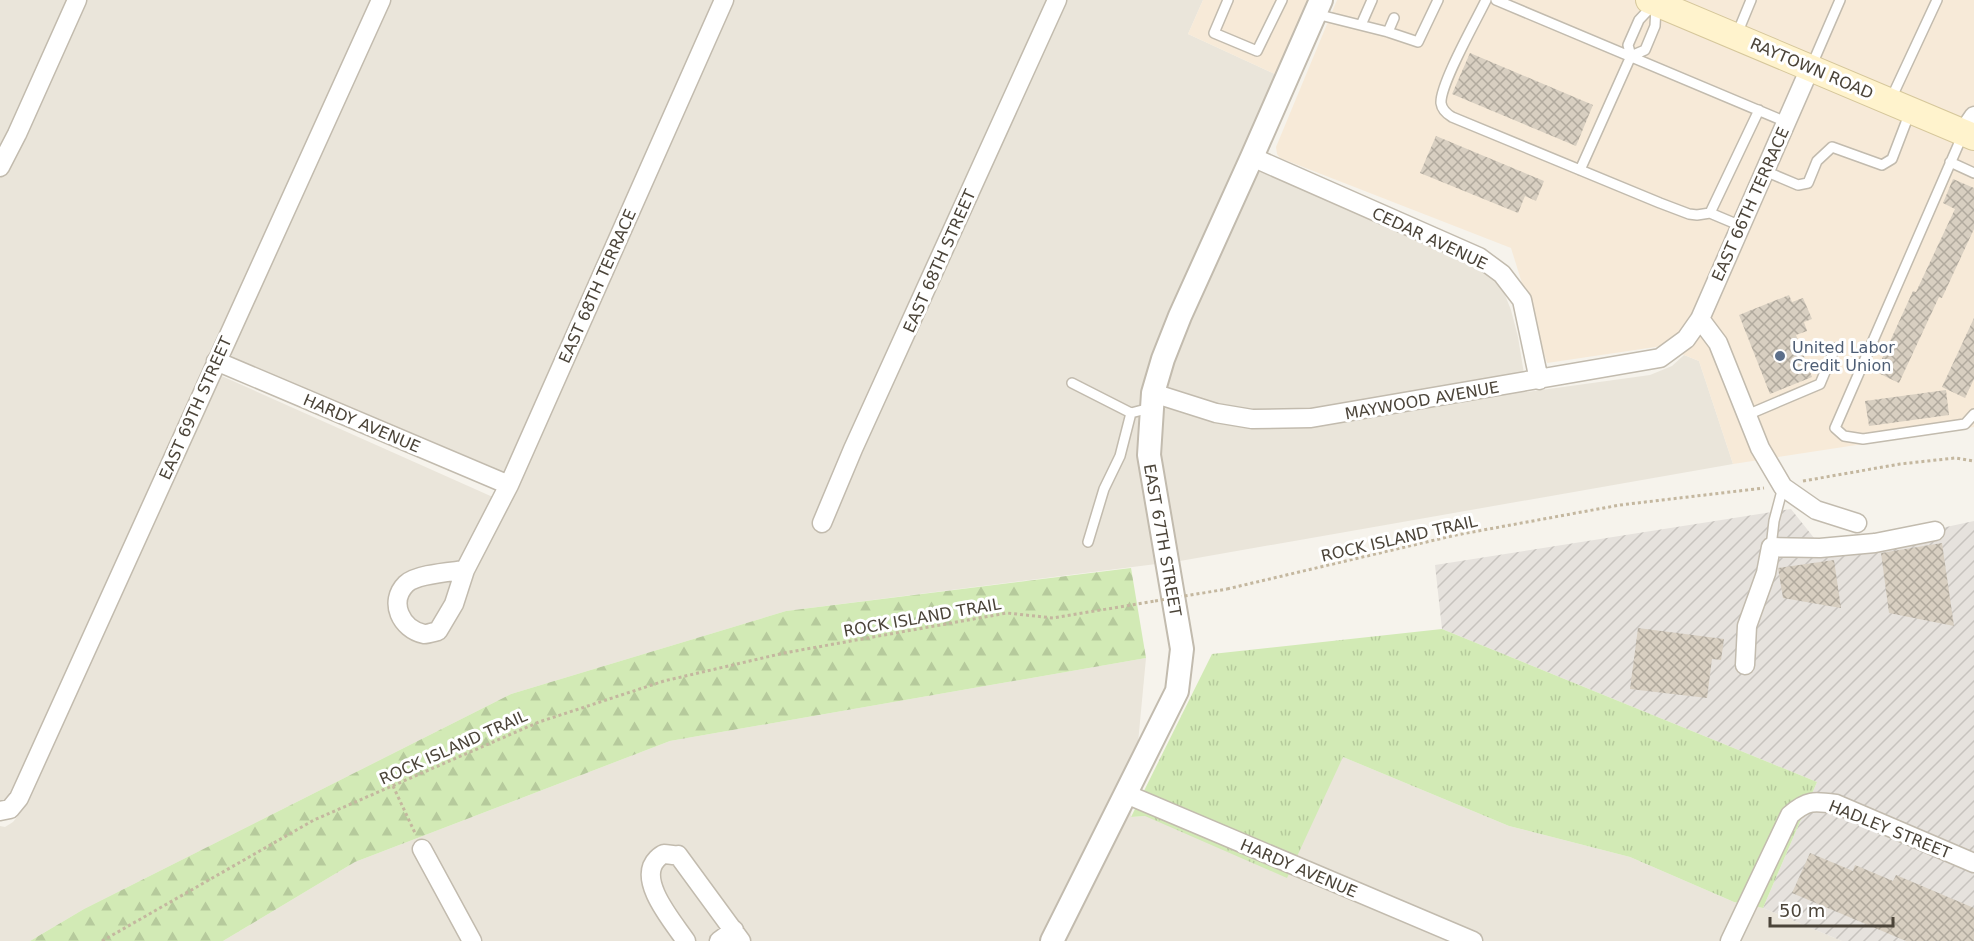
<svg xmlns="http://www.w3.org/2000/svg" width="1974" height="941" font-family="'DejaVu Sans',sans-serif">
<defs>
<pattern id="industrial-furrows" width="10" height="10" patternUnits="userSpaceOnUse" patternTransform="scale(1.5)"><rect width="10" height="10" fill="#e6e2dd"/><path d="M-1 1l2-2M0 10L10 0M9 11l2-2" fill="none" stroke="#c7c3be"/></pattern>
<pattern id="grass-tufts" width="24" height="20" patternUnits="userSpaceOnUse" patternTransform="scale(1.5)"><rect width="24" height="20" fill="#d2eab5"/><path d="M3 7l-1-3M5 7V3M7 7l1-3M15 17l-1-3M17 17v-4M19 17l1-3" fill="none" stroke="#b6ca9c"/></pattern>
<pattern id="forest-firs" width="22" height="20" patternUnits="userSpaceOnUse" patternTransform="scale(1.5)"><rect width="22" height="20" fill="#d2eab5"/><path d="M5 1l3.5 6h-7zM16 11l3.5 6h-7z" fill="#b6ca9c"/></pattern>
<pattern id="building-cross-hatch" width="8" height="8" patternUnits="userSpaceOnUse" patternTransform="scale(1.5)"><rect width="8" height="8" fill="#d8cfc1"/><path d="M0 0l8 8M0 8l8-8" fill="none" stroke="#b1aa9e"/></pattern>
</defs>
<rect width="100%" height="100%" fill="#f6f3ec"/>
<path fill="#eae5da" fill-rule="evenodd" d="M0 0H1203L1188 34 1279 76 1241 161 1466 258 1490 275 1503 290 1511 310 1518 337 1527 392 1650 375 1672 366 1684 355 1699 361 1733 464 1180 561 786 611 511 694 84 909 30 941H0V826L5 827 13 822 25 807 6 799 0 801ZM232 347 231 354 234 360 493 467 504 502 206 369Z
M1146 658 1131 817 1145 816 1343 757 1509 826 1630 857 1734 902 1763 908 1842 941H223L355 862 670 741Z"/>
<path fill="#f7ead8" d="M1203 0H1310L1279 76 1188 34Z
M1337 0H1974V427L1733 464 1699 361 1662 346 1547 363 1511 248 1280 158 1277 154 1276 147Z"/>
<path fill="url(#industrial-furrows)" d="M1791 509 1826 553 1974 521V941H1842L1763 908 1817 782 1442 629 1435 565Z"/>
<path fill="url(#grass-tufts)" d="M1442 629 1817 782 1763 908 1734 902 1630 857 1509 826 1343 757 1287 878 1145 816 1131 817 1212 654Z"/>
<path fill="url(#forest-firs)" d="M1131 568 1146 658 670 741 355 862 223 941H30L84 909 511 694 786 611Z"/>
<path fill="url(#building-cross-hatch)" d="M1470 53 1593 105 1576 146 1452 94Z
M1436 136 1544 181 1536 201 1525 196 1518 213 1420 173Z
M1953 179 1974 188V229L1942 298 1939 297 1899 383 1876 372 1913 291 1916 292 1955 209 1943 203Z
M1789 295 1792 302 1803 298 1812 319 1804 322 1807 331 1796 335 1812 377 1770 394 1739 315Z
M1974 318V379L1965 398 1942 387Z
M1946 390 1949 415 1869 426 1865 401Z
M1942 543 1954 626 1889 613 1881 553Z
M1834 560 1841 608 1783 598 1778 568Z
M1638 628 1724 639 1721 660 1712 659 1707 698 1630 689Z
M1810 853 1853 871 1855 865 1893 881 1896 875 1974 908V941H1906L1792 893Z"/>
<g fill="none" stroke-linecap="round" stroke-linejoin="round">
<defs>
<path id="service" d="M1228 0 1214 33 1257 51 1282 0
M1486 0C1477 19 1440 84 1441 103 1442 110 1447 114 1452 117L1660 203 1689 214 1697 215 1710 213 1741 226
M1496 0 1786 122
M1316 14 1388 32 1418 42 1438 0
M1361 25 1372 0
M1388 32 1394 18
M1737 34 1751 0
M1631 56 1645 50 1655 26 1656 7
M1811 67 1840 0
M1890 101 1937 0
M1963 134 1835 428 1844 436 1863 439 1965 424 1974 414
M1950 162 1974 173
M1580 170 1631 56 1628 45 1639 20 1653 5
M1765 171 1798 185 1808 183 1817 161 1832 147 1882 165 1892 159 1910 112
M1710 213 1759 110
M1072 383 1131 413
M1747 415 1820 384 1835 348
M1088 542 1104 489 1120 456 1131 413 1150 408
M1771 547 1774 521 1783 487"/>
<path id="minor" d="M1963 132 1974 116
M1252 157 1479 257 1502 274 1522 300 1539 380
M0 167 17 134 77 0
M1700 319 1718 343 1760 448 1783 487 1816 510 1857 523
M216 361 509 485
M1153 393 1216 413 1252 419 1311 418 1660 358 1686 339 1700 319 1810 68
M822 523 853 449 1057 0
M465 570C451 572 416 574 406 584 388 602 401 629 424 634 428 634 434 632 438 631L454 604 465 570 509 485 724 0
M1745 665 1747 626 1766 573 1771 547 1820 548 1875 543 1935 531
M1126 794 1473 941
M0 811 10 809 19 798 381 0
M422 849 472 941
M686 941C674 923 636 880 657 859 659 857 661 855 664 854 669 854 673 856 678 855L741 941
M719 941 734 930
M1730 941 1790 815C1807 800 1814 801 1836 804L1974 863"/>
<path id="tertiary" d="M1052 941 1177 691 1182 649 1149 455 1153 393 1163 359 1180 316 1252 157 1321 0"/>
<path id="secondary" d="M1649 0 1974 137"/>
</defs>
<use href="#service" stroke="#c2bbae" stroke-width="12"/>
<use href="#minor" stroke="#c2bbae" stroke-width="21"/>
<use href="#tertiary" stroke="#c2bbae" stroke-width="26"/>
<use href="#secondary" stroke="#d6c79b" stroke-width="28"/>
<path stroke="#c4b79f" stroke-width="3" stroke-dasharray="3 3" stroke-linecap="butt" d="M1803 481 1900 464 1955 458 1974 461
M1227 589 1456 535 1620 505 1764 488
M393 786 415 833
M102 941 314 820 539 722 664 681 784 653 1007 613 1053 618 1155 601"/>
<use href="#service" stroke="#fff" stroke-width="9"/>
<use href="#minor" stroke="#fff" stroke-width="18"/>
<use href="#tertiary" stroke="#fff" stroke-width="22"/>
<use href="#secondary" stroke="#fff3cd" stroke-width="26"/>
<path stroke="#c4b79f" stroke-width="3" stroke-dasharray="3 3" stroke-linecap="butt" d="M1155 601 1227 589"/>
</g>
<circle fill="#5c6f8a" stroke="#fff" stroke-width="2" cx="1780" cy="356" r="6"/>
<g text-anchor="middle" stroke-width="6" stroke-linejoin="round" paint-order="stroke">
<g font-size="16" fill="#4b4439" stroke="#fff">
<text transform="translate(1812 68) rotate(23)" y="6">RAYTOWN ROAD</text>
<text transform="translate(1750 204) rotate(-66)" y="6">EAST 66TH TERRACE</text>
<text transform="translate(1430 238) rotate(25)" y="6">CEDAR AVENUE</text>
<text transform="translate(939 261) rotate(-66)" y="6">EAST 68TH STREET</text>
<text transform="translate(597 286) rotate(-66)" y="6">EAST 68TH TERRACE</text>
<text transform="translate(1422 400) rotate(-10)" y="6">MAYWOOD AVENUE</text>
<text transform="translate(195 408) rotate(-66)" y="6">EAST 69TH STREET</text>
<text transform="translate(362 423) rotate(23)" y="6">HARDY AVENUE</text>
<text transform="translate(1399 538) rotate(-13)" y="6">ROCK ISLAND TRAIL</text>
<text transform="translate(1163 540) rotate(80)" y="6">EAST 67TH STREET</text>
<text transform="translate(922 617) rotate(-10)" y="6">ROCK ISLAND TRAIL</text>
<text transform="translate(453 747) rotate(-24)" y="6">ROCK ISLAND TRAIL</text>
<text transform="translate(1890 829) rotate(22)" y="6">HADLEY STREET</text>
<text transform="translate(1299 868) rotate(23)" y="6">HARDY AVENUE</text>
</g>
<g font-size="16" fill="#4e5e75" stroke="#fff" text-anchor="start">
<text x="1792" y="353">United Labor<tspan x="1792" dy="18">Credit Union</tspan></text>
</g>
</g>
<path d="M1770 917v9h123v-9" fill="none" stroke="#4b4439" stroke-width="3"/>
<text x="1779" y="917" font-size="18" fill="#4b4439" stroke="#ffffff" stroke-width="4.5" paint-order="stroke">50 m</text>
</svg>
